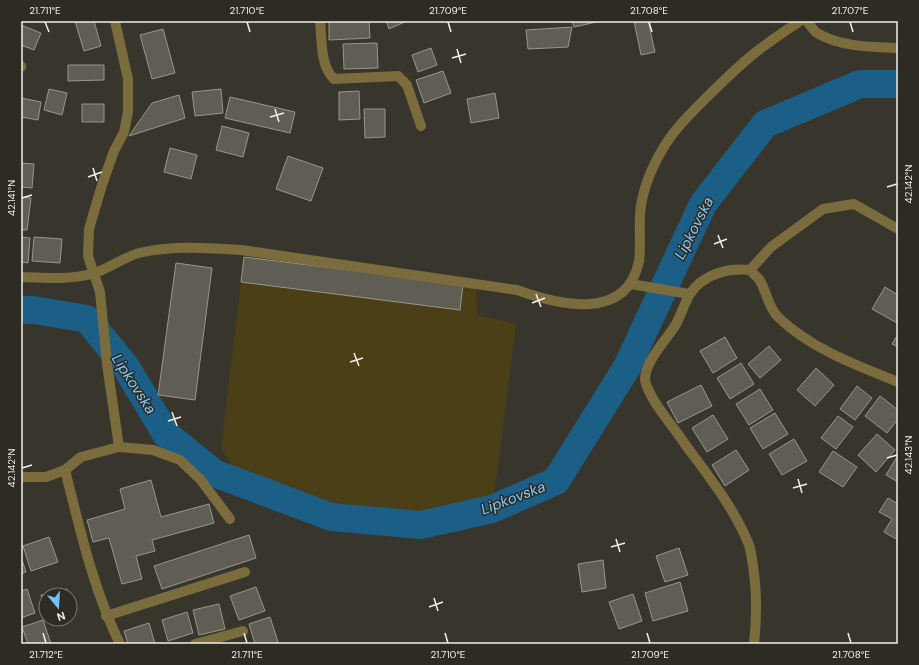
<svg xmlns="http://www.w3.org/2000/svg" width="919" height="665" font-family="'DM Sans',sans-serif">
<rect width="100%" height="100%" fill="#38352c"/>
<path fill="#4b3f18" d="M244 257 476 286 477 315 516 324 497 474 493 496 421 515 341 507 236 472 221 448Z"/>
<g fill="none" stroke-linecap="round" stroke-linejoin="round">
<path stroke="#1b5e86" stroke-width="28" d="M21 310H34L87 319 126 367 166 434 214 473 331 517 421 525 492 509 556 481 627 367 703 204 765 124 860 84H898"/>
</g>
<path fill="#605d54" stroke="#99968c" d="M75 21H94L101 46 84 51Z
M329 21H369L370 38 329 40Z
M386 21H407L389 29Z
M572 21H601L574 27Z
M634 21H648L655 52 641 55Z
M21 25 41 33 34 50 21 45Z
M572 27 568 47 528 49 526 30Z
M163 29 175 73 152 79 140 35Z
M377 43 378 68 344 69 343 44Z
M431 48 437 65 418 72 412 55Z
M68 65H104V80L68 81Z
M443 71 451 93 424 103 416 80Z
M49 89 67 93 62 115 44 110Z
M221 89 223 113 195 116 192 92Z
M359 91 360 119 339 120V92Z
M495 93 499 118 471 123 467 99Z
M179 95 185 118 129 136 152 103Z
M230 97 295 112 290 133 225 118Z
M21 98 41 102 38 120 21 117Z
M82 104H104V122H82Z
M364 109H385V137L365 138Z
M222 126 249 133 243 157 216 150Z
M170 148 197 155 191 179 164 172Z
M288 156 323 168 311 201 276 189Z
M21 163 34 164 32 188 21 187Z
M21 197 31 198 27 230H21Z
M21 237 30 238 28 263 21 262Z
M34 237 62 239 60 263 32 261Z
M244 257 463 284 460 310 241 282Z
M176 263 212 268 195 400 158 395Z
M885 287 898 295 897 323 872 309Z
M898 334V347L892 344Z
M725 337 737 358 713 373 700 351Z
M769 346 781 360 760 378 748 364Z
M741 363 754 384 730 399 717 378Z
M816 368 834 385 815 406 797 390Z
M701 385 712 406 678 423 667 402Z
M857 386 872 398 855 420 840 409Z
M760 389 773 410 749 425 736 404Z
M880 396 898 410V419L887 433 865 416Z
M775 413 788 434 763 449 750 428Z
M713 415 728 439 707 452 692 428Z
M838 416 853 427 836 449 821 438Z
M877 434 895 450 876 472 858 455Z
M794 439 807 461 782 475 769 454Z
M736 450 749 470 725 486 712 465Z
M833 451 857 467 843 487 819 472Z
M898 455V482L886 475Z
M151 480 161 517 209 504 214 523 152 540 155 551 136 556 142 579 122 584 109 538 93 542 87 520 125 509 120 489Z
M888 498 898 504V540L884 532 892 519 879 512Z
M249 535 256 558 162 589 154 566Z
M49 537 58 562 31 571 23 546Z
M679 548 688 575 665 582 656 556Z
M21 557 26 572 21 574Z
M603 560 606 588 582 592 578 564Z
M680 582 688 611 653 621 645 593Z
M256 587 265 611 239 620 230 596Z
M27 589 35 613 21 618V591Z
M67 589 68 595H46V616L41 595Z
M633 594 642 621 619 629 609 602Z
M219 604 225 629 199 635 193 610Z
M187 612 193 633 168 641 162 620Z
M270 617 278 642 272 644H255L249 624Z
M43 620 51 644H28L22 627Z
M149 623 155 644H128L124 631Z"/>
<g fill="none" stroke-linecap="round" stroke-linejoin="round">
<path stroke="#7b6c3d" stroke-width="10" d="M115 21 128 79V112L124 132 114 151 102 185 89 229 88 256 100 292 107 364 119 447
M320 21C322 40 320 66 334 79L398 76 407 85 421 126
M807 21C810 25 813 30 817 33 840 47 872 47 898 48
M21 66V67
M750 270C753 274 758 277 760 281 767 292 768 307 778 317 811 349 856 365 898 382
M21 277C45 278 71 280 95 273 110 268 124 257 139 253 172 245 208 248 241 250L517 290C559 305 627 322 639 261 641 247 639 231 640 216 641 194 651 169 662 150 673 131 687 117 702 102 719 85 737 67 756 52 770 41 785 31 800 21
M631 284 689 294
M65 470C80 529 93 589 120 644
M21 477H46L65 470 81 457 119 447 153 450 180 460 200 479 230 519
M106 616 245 572
M195 644 243 631
M754 644C757 617 757 592 753 566 752 559 751 551 749 545 734 507 706 473 682 440 670 422 653 404 646 384 640 367 666 340 675 326 684 310 686 293 701 282 716 271 732 268 750 270L771 247 823 209 854 204 898 229"/>
</g>
<path fill="none" stroke="#f1efea" stroke-width="1.5" d="M45 22 49 32M247 22 250 32M448 22 451 32M649 22 652 32M850 22 853 32M457 49 461 63M452 58 466 54M275 109 279 122M270 117 284 113M93 168 97 181M88 177 102 172M887 187 897 184M22 198 32 195M718 235 723 248M714 244 727 239M536 294 541 307M532 303 545 298M354 353 359 366M350 362 363 358M172 412 177 426M168 421 181 417M887 458 897 455M22 468 32 465M798 479 802 493M793 488 807 484M616 539 620 552M611 547 625 543M434 598 438 611M429 607 443 602M43 633 46 643M244 633 247 643M445 633 448 643M647 633 650 643M848 633 851 643"/>
<g text-anchor="middle" stroke-width="3" stroke-linejoin="round" paint-order="stroke">
<g font-size="15" font-style="italic" fill="#83c8f8" stroke="#2e2b23">
<text transform="translate(694 228) rotate(-63)" y="5">Lipkovska</text>
<text transform="translate(134 384) rotate(57)" y="5">Lipkovska</text>
<text transform="translate(513 498) rotate(-21)" y="5">Lipkovska</text>
</g>
</g>
<rect width="919" height="665" fill="none" stroke="#2e2b23" stroke-width="44"/>
<g transform="translate(58 607) rotate(162)"><circle r="19" fill="#2e2b23" stroke="#7c7973"/>
<path d="M0-3L7 15L0 10L-7 15Z" fill="#73c0f6"/>
<text y="-6" font-size="11" font-weight="bold" text-anchor="middle" fill="#f1efea">N</text>
</g>
<rect x="22" y="22" width="875" height="621" fill="none" stroke="#f1efea" stroke-width="1.5"/>
<g font-size="10" text-anchor="middle" fill="#f1efea">
<text x="45" y="14">21.711°E</text>
<text x="247" y="14">21.710°E</text>
<text x="448" y="14">21.709°E</text>
<text x="649" y="14">21.708°E</text>
<text x="850" y="14">21.707°E</text>
<text transform="translate(908 184) rotate(-90)" y="4">42.142°N</text>
<text transform="translate(11 198) rotate(-90)" y="4">42.141°N</text>
<text transform="translate(908 455) rotate(-90)" y="4">42.143°N</text>
<text transform="translate(11 468) rotate(-90)" y="4">42.142°N</text>
<text x="46" y="658">21.712°E</text>
<text x="247" y="658">21.711°E</text>
<text x="448" y="658">21.710°E</text>
<text x="650" y="658">21.709°E</text>
<text x="851" y="658">21.708°E</text>
</g>
</svg>
